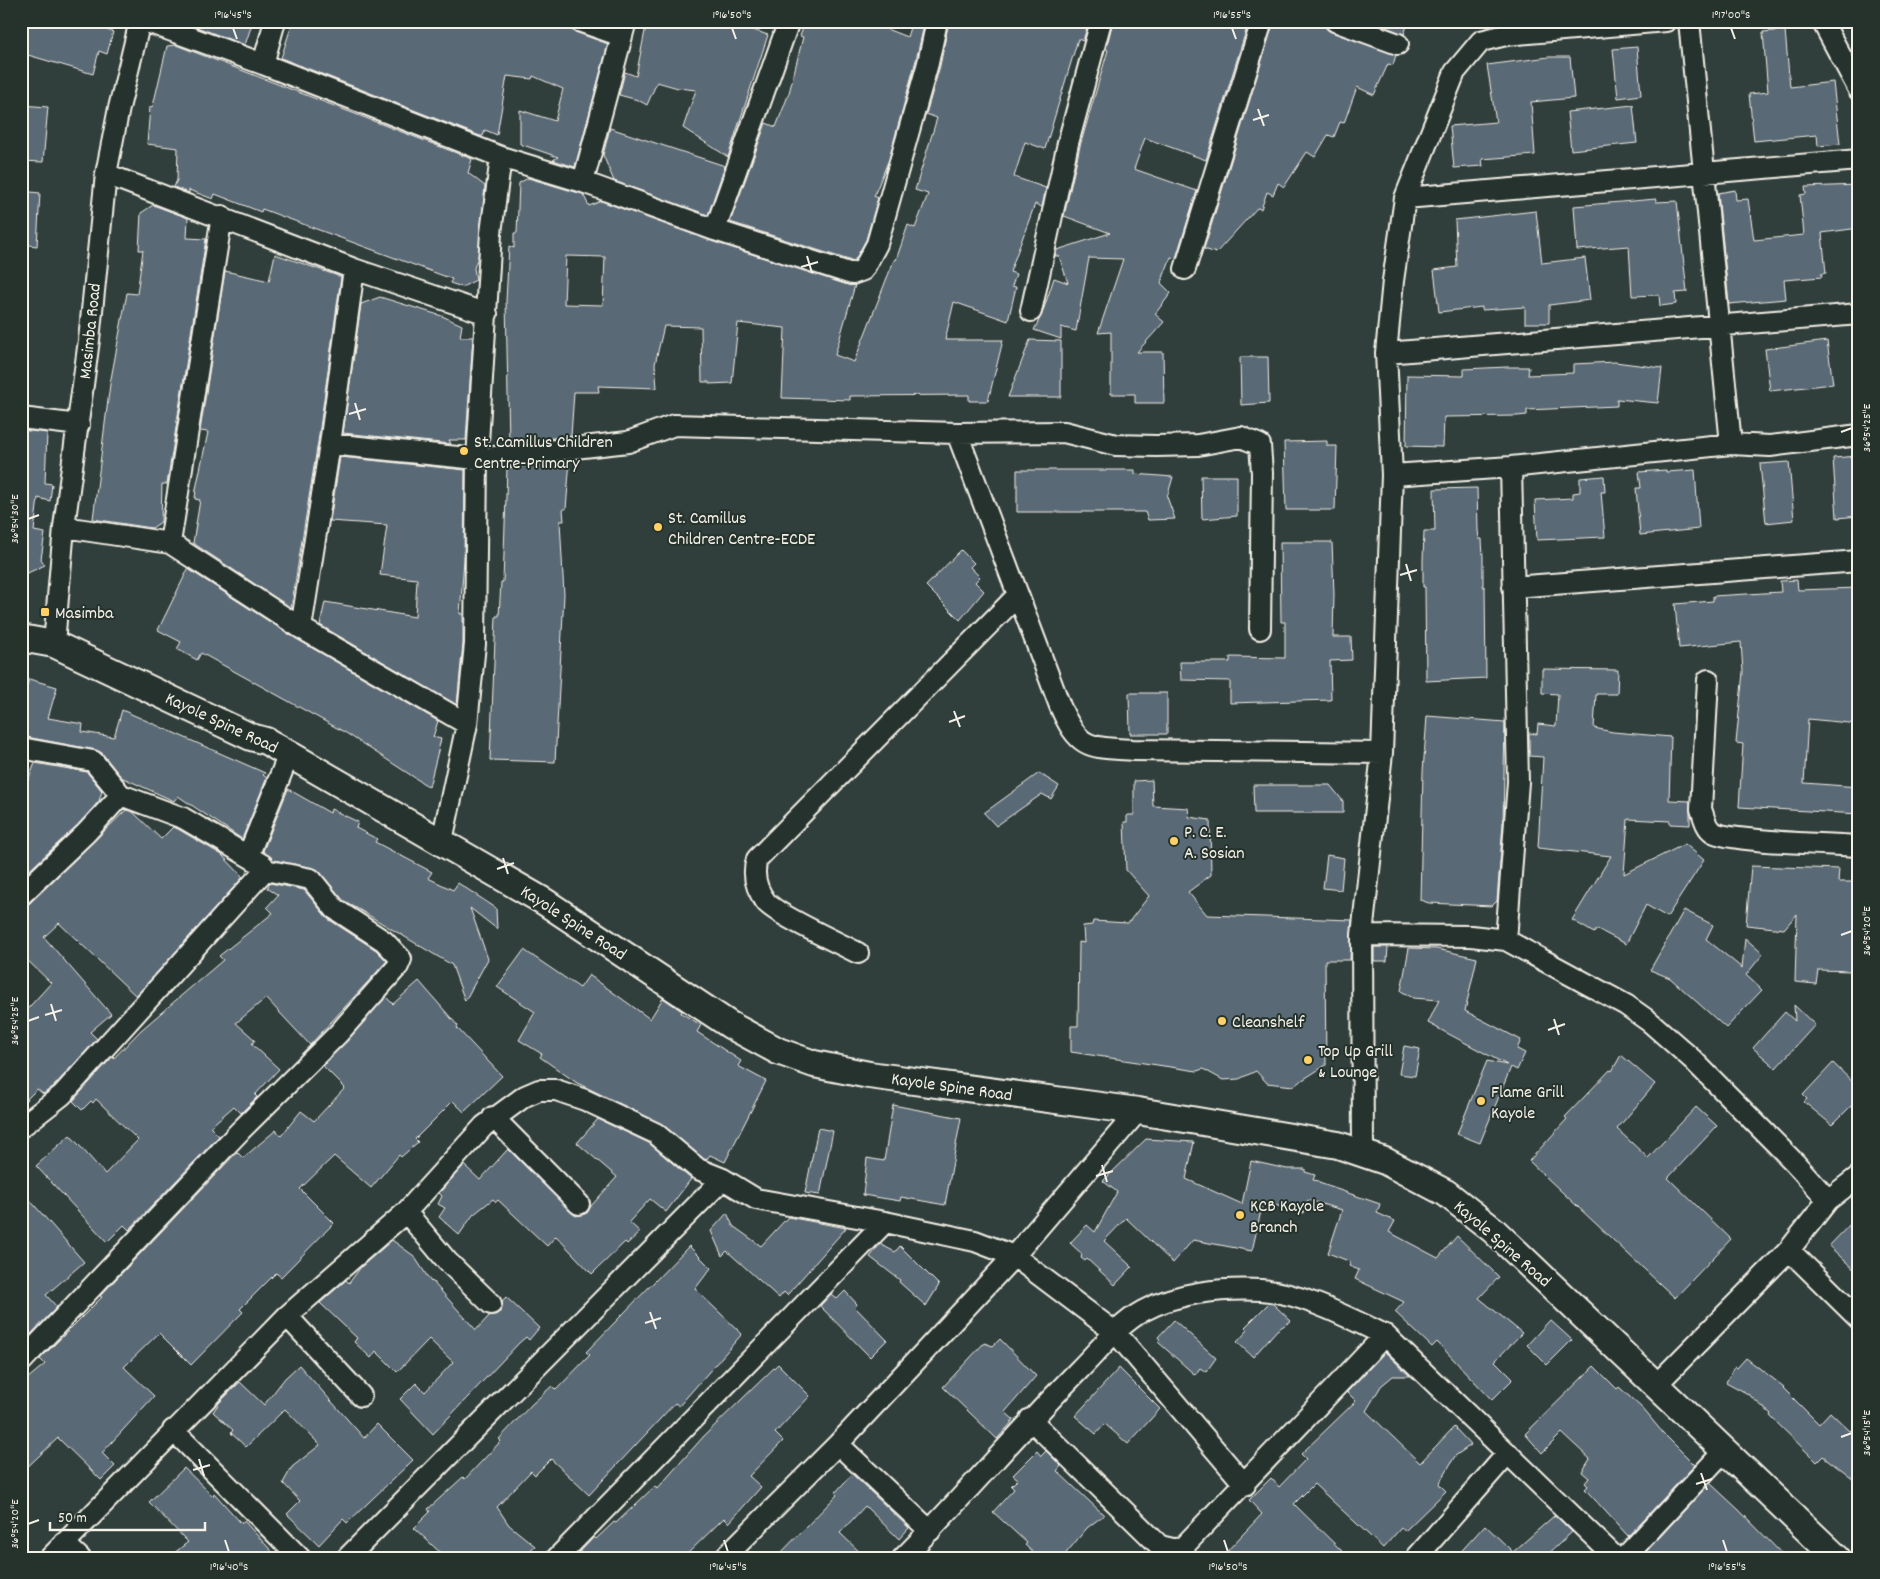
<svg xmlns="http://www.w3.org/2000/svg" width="1880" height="1579" font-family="Dekko,sans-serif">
<rect width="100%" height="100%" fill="#303e3c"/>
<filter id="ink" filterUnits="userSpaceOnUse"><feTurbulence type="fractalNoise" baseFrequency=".02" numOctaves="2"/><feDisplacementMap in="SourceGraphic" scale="10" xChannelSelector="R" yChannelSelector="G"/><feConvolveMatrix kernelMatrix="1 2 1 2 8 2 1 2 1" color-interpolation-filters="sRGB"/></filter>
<g filter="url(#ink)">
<path fill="#5a6976" stroke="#f4f1e8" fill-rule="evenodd" d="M21 21H79L113 32 107 54 99 51 93 74 21 53Z
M180 21H253L245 45Z
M293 21H549L569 27 575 32 608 44 575 167 553 160 558 157 520 144V110L555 121 563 89 533 76 532 79 507 76 497 135 485 130 483 136H480L281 58Z
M647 21H727L768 35 728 157 683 128 696 90 678 88 657 82 647 105 638 100 619 95 625 72 636 76Z
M806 21H866L907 37 912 21H925L916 60 889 159 874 196 878 198 866 240 855 260 852 261 730 222 766 123 776 127 789 93 803 37 800 36Z
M949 21H1089L1083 41 1078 39 1045 149 1025 142 1014 177 1046 188 1042 207 1035 204 1010 272 1016 274 1012 286 1016 287 1008 321 954 302 945 340H1003L988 401H969V395L850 396V400L782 398 785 328 738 323 732 383 709 384V382H702L701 327 664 326 655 364 657 388 598 386 599 392H574L571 436 509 443 506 301 509 246 514 248V233H517L519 183 528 178 579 193 583 194 589 206 601 201 711 241 848 285H855L835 355 854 362 894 260H896L908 225 915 228 928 194 915 190 937 118 926 114 940 66ZM566 256 605 257 603 305 564 304Z
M1113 21H1249L1206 160 1145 138 1134 169 1197 191 1176 258 1171 257 1161 283 1171 293 1155 314 1164 322 1137 352H1163L1164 403H1135V394H1111V332L1098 333 1123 259 1089 258 1076 331 1061 327V339L1034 330 1042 314 1054 278 1068 283 1059 256H1055L1057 250 1110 233 1064 216 1080 146 1108 50 1106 49Z
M1274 21H1323L1326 28 1331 32 1396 55 1393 65 1388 64 1374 95 1357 87 1344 123 1340 122 1334 137 1328 135 1315 157 1307 152 1284 187 1278 183 1273 195 1267 192 1261 209 1257 208 1216 253 1204 249Z
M1370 21H1409L1404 34Z
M1785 30 1790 87 1833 82 1840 144 1818 146 1817 135 1754 141 1749 94 1768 92 1763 32Z
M176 45 472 159 468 173 485 186 478 257 474 268 476 280 462 287 450 283 452 279 262 209 261 212 215 194 213 199 189 190V193L174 187 177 180 178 148 147 144 150 107 153 106 167 46Z
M1637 47 1641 95 1618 98 1613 49Z
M1549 57H1570L1574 98 1531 102 1535 155 1482 159 1483 166 1454 168 1450 126 1496 122 1487 65Z
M21 105 48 107 43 162 21 161Z
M1633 105 1637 143 1571 150 1567 112Z
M610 128 725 166 708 215 614 181 603 155Z
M1859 185V228L1822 233 1826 273 1821 274 1822 277 1784 280 1786 299 1729 304 1718 193 1735 190 1736 200 1748 199 1754 240 1804 235 1800 195 1806 194 1805 187Z
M21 191 40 193 37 246 21 244Z
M1656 199V202L1677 201 1687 292 1675 293 1676 304 1660 306 1659 295 1632 296 1629 246 1577 250 1574 206Z
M153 205 188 218 187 238 206 239 167 484H162L161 522 152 528 93 519 110 384 127 293 137 294 143 250H139L141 213Z
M1536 211 1542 263 1585 258 1590 300 1549 305V323H1525V307L1482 310V307L1439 312 1434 270 1457 267 1455 220Z
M275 254 341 277 318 442 291 608 193 543 200 500 195 499 196 489 208 432 200 431 225 271 269 281Z
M380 297 442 316 462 325 460 337H473L466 440H449L451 444 343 433 361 304Z
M1030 340 1061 341V397H1008Z
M1827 341 1833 384 1770 391 1765 349Z
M1240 357H1268L1269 403 1241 405Z
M1615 362 1662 368 1658 403 1617 399V406L1527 410V415L1517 416 1444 417 1443 447 1406 446 1407 375 1464 376V369L1507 367H1529L1528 375 1573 373V364Z
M21 430 47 433 45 483 52 484 50 501 38 498 34 531 45 533 41 559 45 565 21 576Z
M1327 441V446H1337L1335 510H1286L1284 442Z
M1859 456V516L1837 518 1833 458Z
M340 457 465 470 464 559 460 614H463V643L457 705 320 625 325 602 415 617 417 579 380 575 387 525 330 521Z
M570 460 566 509H563L564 521H560L564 595 555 762 490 760 496 616H499L501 582H503L507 468Z
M1789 462 1794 520 1766 523 1760 464Z
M1017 470H1135V474L1173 477 1167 497 1175 519 1148 520 1145 512H1017Z
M1666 470V472L1695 470 1699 529 1640 535 1636 488H1641L1639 472Z
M1201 476H1237V516L1202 519Z
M1604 476 1605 492H1601L1605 537 1537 540 1535 500 1573 498V493L1580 492V478Z
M1477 488 1478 530 1479 539H1482L1483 557V587H1485L1486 678 1426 681 1425 587H1423V561L1424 531H1435L1434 489Z
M1280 542H1332L1334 594 1333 637H1351L1352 660 1330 661 1331 700 1230 703V681L1181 680 1180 662H1230V657L1285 658V622H1281Z
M961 550 974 563 970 567 980 577 975 582 984 591 960 620 926 586Z
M188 569 295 638 438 721 433 737 441 739 429 787 346 733 201 653 197 660 177 649 181 642 158 630Z
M1797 580 1798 590 1859 588V724L1808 719 1804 783 1859 787V814L1739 807 1743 744 1736 743 1743 672 1741 642 1679 648 1675 604 1713 601V596L1781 592 1780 581Z
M1542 669 1618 670 1617 694H1596L1594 728 1613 732 1671 737 1669 800 1690 801V825L1670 824V821L1628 819 1624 874 1685 844 1704 860 1667 917 1646 905 1626 944 1597 929 1594 933 1572 920 1611 856 1538 848 1543 757 1529 756V733L1537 734 1538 724 1556 726 1558 694 1542 693Z
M29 679 57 687 48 718 83 724 82 732 114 737 122 710 265 773 263 775 267 778 242 839 178 796 174 801 121 777 102 753 96 750 21 736V705Z
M1129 693H1167V734H1130Z
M1427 716 1505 722 1503 824 1497 901 1492 906 1429 903 1420 900 1423 772Z
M35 763 87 772 102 791 99 801 78 825 21 878V798Z
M1039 773 1059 786 1051 799 1042 794 996 826 984 813Z
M1152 780 1153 806 1188 808 1189 817 1210 820 1211 875 1188 892 1207 915 1352 920 1350 960H1325L1326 1065 1293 1086 1267 1083 1256 1071 1239 1079 1223 1080 1203 1069 1197 1071 1071 1052V1026H1078L1079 942 1084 943 1083 926 1092 925 1093 921 1128 923 1149 896 1126 870 1124 822H1127V815H1134V781Z
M1253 785H1330L1343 801V813H1254Z
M288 789 330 813 331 809 358 822 356 828 377 839 375 842 432 872 428 878 453 890 458 883 496 908 497 929 470 908 488 959 465 1001 452 965 343 900 320 872 314 868 273 860 263 851Z
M126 810 133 812 161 839 173 827 178 829 222 855 243 877 136 996 59 923 44 937 111 1014 90 1032 97 1039 54 1086 43 1094 37 1089 21 1105V1016L51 983 21 954V907L29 904Z
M1327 855 1344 858 1341 890 1323 888Z
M1751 866 1839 869 1838 882H1859V957H1852V971L1818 970 1816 984 1795 982 1797 914 1784 929 1746 925Z
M270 883 304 890 328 919 376 950 387 961 310 1045 266 998 236 1023 255 1040 252 1044 279 1069 255 1095 257 1097 241 1113 234 1106 210 1127 219 1136 129 1230 124 1225 107 1242 36 1166 70 1135 105 1174 138 1140 96 1099 93 1103 91 1101 82 1110 73 1101 113 1056 114 1058 141 1030 223 960 219 956 273 913 267 907 278 895 267 888Z
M1684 910 1713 925 1706 939 1742 968 1745 938 1763 954 1746 975 1762 990 1726 1028 1670 978 1650 970Z
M1374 947H1388L1387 961H1374Z
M1409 948 1437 949 1477 958 1465 1011 1521 1040 1517 1049 1525 1053 1517 1070 1511 1067 1480 1143 1457 1134 1487 1061 1507 1065 1428 1023 1439 1000 1413 998 1401 991Z
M524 950 580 988 589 975 650 1019 663 998 682 1011 681 1013 701 1025 697 1032 741 1061 738 1066 766 1081 725 1162 710 1155 706 1160 704 1159 662 1124 577 1083 540 1057 542 1054 519 1040 535 1012 497 987Z
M419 981 458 1026 457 1028 502 1076 464 1112 453 1101 415 1139 418 1142 401 1157 399 1155 371 1188 334 1156 300 1189 334 1223 281 1277 276 1273 240 1309 243 1312 191 1365 159 1333 124 1367 154 1396 102 1453 115 1466 101 1480 58 1438 21 1473V1384L45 1364 40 1359 102 1297 100 1296 237 1152 243 1158 276 1130 281 1136 301 1111 314 1121 345 1088 323 1066 386 997 393 1004Z
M1794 1005 1815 1025 1776 1068 1753 1048 1785 1012 1795 1021Z
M1404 1046 1420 1049 1415 1076 1399 1074Z
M1621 1055 1655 1084 1617 1129 1648 1158 1696 1107 1717 1126 1668 1178 1731 1239 1675 1298 1529 1161 1567 1119 1565 1117 1610 1070 1612 1071Z
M1833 1063 1859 1088V1098L1832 1125 1804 1102 1807 1099 1803 1095Z
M893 1105 961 1118 945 1205 901 1197 900 1201 863 1195 867 1158 884 1161Z
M598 1119 649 1143 691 1179 666 1212 650 1199 629 1222 640 1232 627 1244 625 1242 592 1274 556 1236 547 1246 498 1200 496 1202 493 1199 473 1215 459 1235 439 1217 445 1208 438 1204 442 1196 439 1193 464 1165 480 1180 508 1149 571 1212 576 1216 587 1213 591 1206 617 1177 577 1143Z
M818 1128 833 1131 820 1195 805 1193Z
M1146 1139 1194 1142 1186 1179 1242 1204 1251 1161 1287 1169H1305V1172L1315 1175 1313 1180 1319 1181V1183L1380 1204 1377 1213 1395 1221 1389 1232 1438 1258 1457 1236 1499 1277 1479 1298 1522 1333 1495 1361 1513 1379 1492 1400 1437 1342 1432 1347 1395 1312 1404 1302 1355 1279 1359 1270 1349 1266 1351 1262 1328 1253 1342 1210 1308 1200 1304 1213 1263 1202 1252 1251 1193 1240 1173 1263 1126 1218 1104 1241 1132 1267 1115 1285 1087 1259 1085 1261 1081 1258 1082 1254 1070 1243 1087 1225 1095 1232 1117 1192 1103 1181Z
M21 1190 84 1262 46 1295 57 1307 30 1335 21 1325Z
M727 1213 733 1226 761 1246 788 1217 846 1228 787 1295 784 1292 779 1298 727 1251 722 1256 711 1231Z
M1859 1215V1274L1829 1246Z
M392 1240 414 1256 431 1282 432 1281 476 1330 489 1316 500 1312 502 1301 506 1297 539 1328 529 1340 526 1337 519 1343 433 1434 400 1399 416 1383 425 1392 453 1362 429 1339 397 1372 376 1351 371 1358 354 1342 357 1338 320 1303 346 1280 349 1283 361 1267Z
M880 1244 895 1252 900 1246 939 1285 926 1306 899 1282 900 1280 870 1257Z
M689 1246 711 1268 695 1289 742 1334 679 1406 675 1403 589 1495 551 1459 535 1475 531 1471 497 1507 509 1525 535 1546 521 1558H446L414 1528 430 1512 428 1509 463 1477 465 1479 501 1441 499 1439 532 1404 552 1386 556 1390 590 1355 586 1352Z
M845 1291 857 1304 855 1307 887 1340 870 1357 820 1306 831 1294 837 1299Z
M1269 1303 1273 1304 1291 1321 1277 1330 1253 1357 1237 1342 1248 1330 1245 1327Z
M1174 1320 1216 1358 1206 1372 1200 1368 1195 1375 1158 1342 1160 1340 1158 1337Z
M1550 1320 1572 1340 1547 1365 1527 1345Z
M1000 1339 1036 1376 1005 1412 1014 1420 997 1439 943 1387 984 1343 993 1346Z
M1385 1352 1410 1376H1393L1381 1386 1366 1411 1420 1463 1454 1427 1471 1445 1455 1456 1439 1484 1446 1491 1405 1531 1401 1528 1383 1548 1314 1484 1294 1504 1349 1558H1236L1228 1550 1262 1514 1249 1500 1271 1478 1279 1487 1306 1459 1301 1454 1356 1401 1347 1392Z
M1746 1358 1784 1387 1783 1388 1819 1424 1830 1412 1850 1431 1859 1422V1484L1823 1456 1817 1462 1770 1416 1771 1414 1748 1394 1726 1382 1735 1367 1737 1368Z
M778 1364 810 1396 775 1433 783 1441 749 1476 761 1487 729 1523 724 1518 683 1558H574L594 1537 596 1539 614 1522 616 1523 655 1486 657 1489 704 1436Z
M299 1365 364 1438 377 1424 413 1460 347 1523 343 1519 319 1545 287 1514 300 1501 283 1483 292 1467 320 1445 285 1409 246 1447 231 1433 233 1430 213 1412 219 1403 240 1382 264 1405 285 1378Z
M1594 1366 1617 1389 1619 1387 1643 1409 1663 1433 1695 1465 1628 1536 1585 1489 1588 1486 1585 1483 1589 1478 1582 1472 1590 1459 1562 1433 1542 1453 1525 1434Z
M1119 1368 1160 1409 1128 1444 1105 1424 1096 1434 1075 1416Z
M1037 1451 1041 1456 1046 1451 1061 1466 1057 1471 1104 1515 1087 1528 1062 1558H1039L1025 1545 1027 1543 993 1512 1014 1489 1011 1486 1018 1479 1013 1475Z
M184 1468 213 1496 214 1493 241 1523 244 1521 278 1558H168L188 1542 149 1502Z
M852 1474 909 1528 899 1539 865 1506 840 1533 866 1558H776L837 1495 835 1493Z
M1710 1483 1739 1510 1786 1558H1648L1644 1554Z
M1555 1515 1572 1532 1544 1558H1455L1485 1525 1513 1552Z"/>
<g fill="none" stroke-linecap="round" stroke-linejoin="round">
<defs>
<path id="minor" d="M145 21 263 64 501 157 583 182 715 230 852 274 863 270 877 244 928 63 937 21
M579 21 622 36
M1335 21 1398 44
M1689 21 1731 444
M1822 21 1859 90
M263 64 275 21
M106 174 354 269 487 314
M583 182 626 21
M1405 198 1859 160
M715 230 789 21
M1185 269 1262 21
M1031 311 1068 143 1101 21
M1386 353 1859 314
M21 418 79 425
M957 433 1060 706C1079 750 1089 747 1133 750L1382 753
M330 444 477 459 628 442 674 425 957 433 1064 432 1116 445 1156 446 1198 445 1241 437 1260 445 1262 473 1260 629
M1392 475 1511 467 1731 444 1770 446 1859 435
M64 527 170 543 301 628 467 724
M170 543 222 216
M1513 587 1859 561
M301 628 330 444 354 269
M54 644 64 527 89 340 106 174 119 108 140 21
M1708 680 1701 809C1704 817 1706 828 1713 832 1729 842 1834 844 1859 846
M21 748 93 761 121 795 183 818 263 865 265 870 311 879 335 909 384 941 401 959 398 966 338 1034 241 1130 21 1362
M442 841 467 724 475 644 477 459 491 233 501 157
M248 856 289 754
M21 895 86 833 121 795
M1362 935 1471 936 1506 940 1626 1005 1650 1022 1692 1059 1795 1163 1828 1200
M1506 940 1518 782 1511 467
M858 953C839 943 777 915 766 902 756 889 752 875 757 859L1018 595
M493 1117 579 1204
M21 1127 62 1095 265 870
M1363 1153 1362 935 1382 753 1392 475 1386 353 1393 281 1405 198 1455 72 1481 41 1506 35 1666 21
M406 1212 447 1261 491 1304
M1789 1250 1859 1319
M287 1316 361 1396
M1657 1384 1789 1250 1828 1200 1859 1176
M1030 1419 1160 1546 1177 1550 1185 1545 1385 1335
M173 1430 300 1558
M838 1444 930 1531
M64 1543 80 1558
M50 1558 287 1316 406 1212 484 1126 525 1096 539 1090H556L585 1100 655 1133 698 1169 723 1179 756 1199 885 1222 975 1241 1014 1256 1138 1111
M347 1558 723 1179
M557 1558 885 1222
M724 1558 838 1444 1014 1256 1116 1333 1245 1485
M903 1558C964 1497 1019 1431 1079 1370 1098 1351 1119 1324 1143 1311 1177 1292 1223 1288 1261 1290 1302 1293 1349 1318 1385 1335L1616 1558
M1416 1558 1508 1453
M1624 1558 1725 1450"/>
<path id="major" d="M21 638 54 644 251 737 266 741 545 902 730 1025 778 1051 814 1064 869 1075 1138 1111 1338 1145 1385 1161 1446 1193 1493 1230 1837 1558"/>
</defs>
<use href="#minor" stroke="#f4f1e8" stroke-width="24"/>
<use href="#major" stroke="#f4f1e8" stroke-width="30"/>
<use href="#minor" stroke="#26332d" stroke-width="20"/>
<use href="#major" stroke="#26332d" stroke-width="26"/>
</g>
</g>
<path fill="none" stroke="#f4f1e8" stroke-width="2" d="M233 28 237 39M732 28 736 39M1232 28 1236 39M1731 28 1735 39M1258 109 1264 126M1253 120 1269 115M807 256 812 273M801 267 818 262M355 403 360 420M349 414 366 409M1841 432 1852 428M28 519 39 515M1406 564 1411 581M1400 575 1417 570M954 711 960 727M949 722 965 716M503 858 508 874M497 869 514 863M1841 935 1852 931M51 1004 56 1021M45 1015 62 1010M1554 1019 1559 1035M28 1021 39 1017M1548 1030 1565 1024M1102 1165 1107 1182M1096 1176 1113 1171M650 1312 656 1329M645 1323 661 1318M1841 1437 1852 1433M199 1459 204 1476M193 1470 210 1465M1701 1473 1707 1490M1696 1484 1712 1479M28 1524 39 1520M225 1540 229 1552M724 1540 728 1552M1224 1540 1228 1552M1723 1540 1727 1552"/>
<g fill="#ffd166" stroke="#26332d" stroke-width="2">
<circle cx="464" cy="451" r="5"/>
<circle cx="658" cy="527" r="5"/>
<rect x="40" y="607" width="10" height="10" rx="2.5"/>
<circle cx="1174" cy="841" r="5"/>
<circle cx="1222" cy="1021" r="5"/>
<circle cx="1308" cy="1060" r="5"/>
<circle cx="1481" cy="1101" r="5"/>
<circle cx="1240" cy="1215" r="5"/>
</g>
<g text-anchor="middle" stroke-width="4" stroke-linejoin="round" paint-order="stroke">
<g font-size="18" fill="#f4f1e8" stroke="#26332d">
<text transform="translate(89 331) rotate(-84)" y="6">Masimba Road</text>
<text transform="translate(222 722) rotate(25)" y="6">Kayole Spine Road</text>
<text transform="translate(574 922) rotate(33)" y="6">Kayole Spine Road</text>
<text transform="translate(952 1086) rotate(8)" y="6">Kayole Spine Road</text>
<text transform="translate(1503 1243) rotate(41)" y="6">Kayole Spine Road</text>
</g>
<g font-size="18" fill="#f4f1e8" stroke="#26332d" text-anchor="start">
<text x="474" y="447">St. Camillus Children<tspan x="474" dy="21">Centre-Primary</tspan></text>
<text x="668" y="523">St. Camillus<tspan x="668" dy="21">Children Centre-ECDE</tspan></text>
<text x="55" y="618">Masimba</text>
<text x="1184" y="837">P. C. E.<tspan x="1184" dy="21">A. Sosian</tspan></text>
<text x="1232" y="1027">Cleanshelf</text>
<text x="1318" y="1056">Top Up Grill<tspan x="1318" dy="21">&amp; Lounge</tspan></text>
<text x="1491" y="1097">Flame Grill<tspan x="1491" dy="21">Kayole</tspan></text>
<text x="1250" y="1211">KCB Kayole<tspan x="1250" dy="21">Branch</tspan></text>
</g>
</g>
<rect width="1880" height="1579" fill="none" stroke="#26332d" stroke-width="55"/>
<path d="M50 1522v8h155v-8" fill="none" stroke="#f4f1e8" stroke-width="2.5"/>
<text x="58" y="1522" font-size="15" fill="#f4f1e8" stroke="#26332d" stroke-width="4" paint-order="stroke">50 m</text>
<rect x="28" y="28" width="1824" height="1524" fill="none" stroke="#f4f1e8" stroke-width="2"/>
<g font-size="12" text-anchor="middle" fill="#f4f1e8">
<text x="233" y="18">1°16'45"S</text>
<text x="732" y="18">1°16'50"S</text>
<text x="1232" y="18">1°16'55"S</text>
<text x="1731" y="18">1°17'00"S</text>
<text transform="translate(1866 428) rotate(-90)" y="4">36°54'25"E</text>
<text transform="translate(14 519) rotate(-90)" y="4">36°54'30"E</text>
<text transform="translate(1866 931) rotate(-90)" y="4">36°54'20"E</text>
<text transform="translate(14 1021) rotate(-90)" y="4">36°54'25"E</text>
<text transform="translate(1866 1433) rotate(-90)" y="4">36°54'15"E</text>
<text transform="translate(14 1524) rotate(-90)" y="4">36°54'20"E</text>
<text x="229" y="1570">1°16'40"S</text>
<text x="728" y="1570">1°16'45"S</text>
<text x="1228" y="1570">1°16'50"S</text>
<text x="1727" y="1570">1°16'55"S</text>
</g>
</svg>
